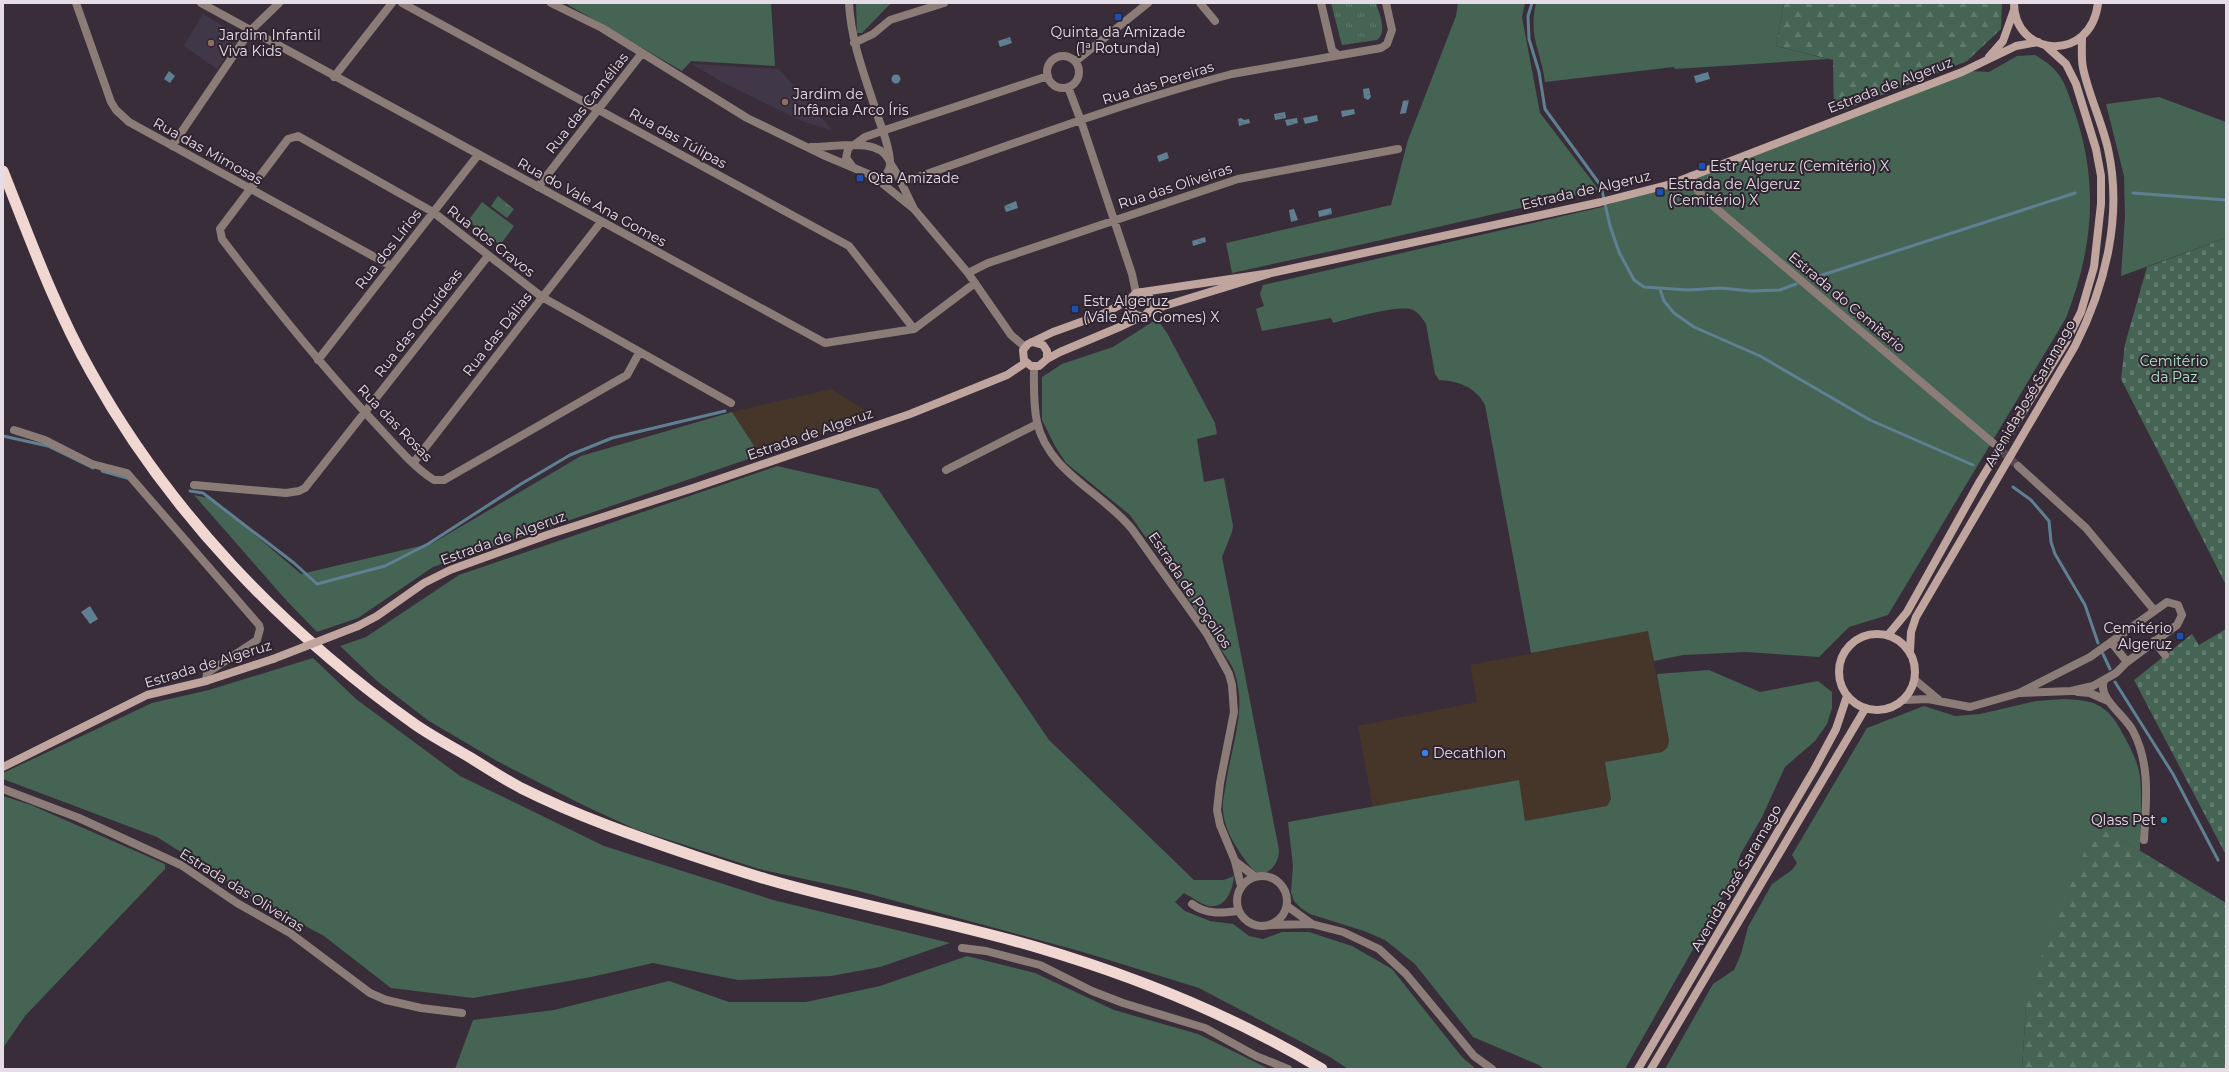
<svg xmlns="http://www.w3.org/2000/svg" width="2229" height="1072" font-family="Montserrat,sans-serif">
<defs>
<pattern id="forest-firs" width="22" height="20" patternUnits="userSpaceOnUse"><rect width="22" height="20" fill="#456454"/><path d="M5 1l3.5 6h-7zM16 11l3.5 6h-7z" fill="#607a6d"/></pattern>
<pattern id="cemetery-stones" width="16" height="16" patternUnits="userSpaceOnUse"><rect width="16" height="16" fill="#456454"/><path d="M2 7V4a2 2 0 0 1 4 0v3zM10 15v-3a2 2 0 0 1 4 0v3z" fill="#607a6d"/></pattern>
<pattern id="park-tufts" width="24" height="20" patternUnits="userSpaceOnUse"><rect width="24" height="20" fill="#456454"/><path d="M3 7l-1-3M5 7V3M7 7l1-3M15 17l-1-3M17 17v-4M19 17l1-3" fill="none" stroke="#607a6d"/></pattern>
<pattern id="water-ripples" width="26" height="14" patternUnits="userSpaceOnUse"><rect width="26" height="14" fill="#5e8092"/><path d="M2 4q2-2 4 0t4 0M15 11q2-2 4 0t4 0" fill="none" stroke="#546773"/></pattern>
</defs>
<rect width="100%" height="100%" fill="#392d3a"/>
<path fill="#453629" d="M831 389 874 416 760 455 732 412Z
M1648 631 1669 741 1667 748 1662 752 1605 762 1611 799 1607 806 1525 821 1518 780 1373 808 1358 726 1477 702 1470 665Z"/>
<path fill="#403849" d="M203 14 237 34 238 40 217 69 184 46Z
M692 64 779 69 832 130 804 122 722 82Z"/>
<path fill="#456454" d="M565 3H771L775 66 691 61 682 71Z
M856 3H891L862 33H857Z
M1458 3H1525L1522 17 1540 113 1599 190 1359 245 1232 273 1226 243 1391 205 1408 140 1456 16Z
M1536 3H1784L1776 46 1828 59 1675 69 1674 67 1545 82C1541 51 1528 37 1536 3Z
M2035 55C2063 71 2065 84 2075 113 2099 184 2093 249 2066 318L1888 615 1849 627 1819 657 1746 652 1683 655 1654 661 1648 631 1531 653 1485 405C1476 387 1458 381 1439 380L1435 374 1426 324C1423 319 1419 313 1413 310 1399 304 1350 319 1333 323L1331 318 1262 331 1256 309 1264 306 1260 294 1263 285 1602 207 1972 71 1989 72 2017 56Z
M2159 97 2226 122V238L2121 276 2125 217 2124 176 2106 104Z
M482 202 514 226 500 245 468 221Z
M1157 319 1167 333 1215 423 1217 434 1197 439 1204 482 1224 478 1233 526 1232 532 1222 557 1279 850C1279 867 1262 884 1249 865 1237 849 1224 830 1223 810 1222 801 1225 792 1226 783 1232 743 1249 705 1232 666L1173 576 1130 515 1066 463 1055 446 1042 420V377L1062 364 1113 347Z
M732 412 760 455 433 567 358 618 317 632 285 599 194 495 213 499 301 574 433 543 581 456Z
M777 466 878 489 1049 740 1194 880H1224L1234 876C1233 889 1226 909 1209 906 1200 904 1192 897 1184 893L1175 902 1185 911 1210 921 1233 924 1249 936 1263 939 1282 932H1309L1352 946 1392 969 1462 1057 1476 1069H1348L1330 1057 1199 988 1083 952 855 890 759 869 635 829 583 805 497 761 429 721 377 681 340 646 366 637 459 575Z
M313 658 356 699 460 776 604 846 773 900 950 943 880 967 831 976 738 980 653 963 591 977 473 998 391 988 324 936 255 899 157 837 3 779V773L152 703 209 690Z
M1709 670 1760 692 1818 681 1832 692V708L1827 724 1815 741 1785 767 1762 817 1740 855 1737 872 1625 1069H1544L1539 1065 1473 1037 1415 964 1385 940 1364 931 1310 914 1301 908 1294 901 1291 892 1293 866 1288 822 1519 780 1525 821 1607 806 1611 799 1605 762 1662 752 1667 748 1669 741 1657 674Z
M2063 699C2098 700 2109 706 2125 738 2131 749 2136 759 2139 771 2143 791 2140 829 2140 851L2097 825 2026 1007 2022 1069H1665L1713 984 1734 970 1741 954 1748 927 1772 884 1792 870 1797 863 1792 855 1867 728 1924 706 1955 716 1980 714 2036 701Z
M3 796 31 805 165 864V869L25 1016 3 1048Z
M967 956 1035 973 1114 1010 1198 1034 1269 1069H455L473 1020 554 1010 669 981 729 1002H806L880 986Z"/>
<path fill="url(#forest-firs)" d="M1784 3H2002L2001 29 1967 61 1834 114 1833 60 1776 46Z
M2096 824 2226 903V1069H2022L2026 1007 2043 952Z"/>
<path fill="url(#cemetery-stones)" d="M2226 238V585L2121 379 2125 344 2147 267Z
M2226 629V855L2134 680 2192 634 2199 645Z"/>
<path fill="url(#park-tufts)" d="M1331 3H1376C1379 14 1388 31 1377 40L1342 45Z
M498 196 514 209 507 218 491 206Z"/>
<path fill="url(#water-ripples)" d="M1010 37 1012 43 1000 47 998 41Z
M169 71 175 76 170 83 164 79Z
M1708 72 1710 79 1696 83 1694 76Z
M891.5 79a4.5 4.5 0 1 1 9 0a4.5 4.5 0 1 1-9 0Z
M1369 88 1371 97 1368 100 1364 98 1363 89Z
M1409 100 1406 113 1400 114 1403 101Z
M1354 109 1355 114 1342 117 1341 111Z
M1285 112 1286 118 1275 120 1274 114Z
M1317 115 1318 121 1305 124 1303 118Z
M1241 118 1244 120 1249 119 1250 123 1239 126 1238 119Z
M1297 118 1298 123 1287 126 1285 120Z
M1167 152 1169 158 1159 162 1157 156Z
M1016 201 1018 208 1006 212 1004 206Z
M1331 208 1332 214 1319 217 1318 211Z
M1294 209 1298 220 1291 222 1289 210Z
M1205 237 1206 242 1193 246 1192 241Z
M90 606 98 619 90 624 81 612Z"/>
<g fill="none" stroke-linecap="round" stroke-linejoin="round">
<path stroke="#5e8092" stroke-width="3" d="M1532 3 1528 16 1529 39 1539 72 1545 109 1601 186 1610 226 1619 252 1634 280 1644 287 1688 290 1721 288 1751 291 1780 290 1796 284
M2133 193 2226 200
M1810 279 2075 193
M1660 289 1664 301 1674 313 1694 327 1760 356 1870 420 1973 465
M3 436 48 446 93 468
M102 471 127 478
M2013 487 2031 500 2049 521 2051 542 2055 554 2085 605 2098 643
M190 491 203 493 294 563 317 584 385 566 428 544 521 484 570 455 612 438 725 411
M2103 654 2110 669
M2115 682 2173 774 2218 860"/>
<path stroke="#534754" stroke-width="8" stroke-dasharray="8 4" stroke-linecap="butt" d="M1993 443 2018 466"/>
<path stroke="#8c7c78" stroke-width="8" d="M76 3 111 102 116 110 129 122 391 266
M201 3 825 343 914 329 975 283
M402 3 849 246 914 329
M551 3 602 28 747 118 823 155 873 176 914 209 968 273 1011 335 1025 347
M849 3C851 43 866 79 878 117 883 132 889 145 890 161
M1200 3 1215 21
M1321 3 1332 50 1338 55
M854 43 873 34 890 20 944 3
M1047 72a16 16 0 1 1 32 0a16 16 0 1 1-32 0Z
M1076 61 1148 3
M334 77 392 3
M1068 87 1081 121 1132 274 1136 293
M854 145 865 137 882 131 1048 76
M172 146 250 31 279 3
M851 146 848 149 846 158 852 166
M811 147C832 148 878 136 889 160 892 166 888 172 884 176H873
M890 163 897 174 913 207
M1691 176 1696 188 1706 200 1993 443
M901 183C1011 145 1120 103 1232 74L1381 48 1387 44 1392 30 1386 3
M538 187 642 53
M968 273 988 263 1238 179 1398 149
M639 353 627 375 444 480H434C412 466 391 440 373 421 319 363 270 302 222 239L220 229 288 139 298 136 433 212 542 297 731 403
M318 360 478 155
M14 430 45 440 92 464 127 473 259 625 260 629 257 640 207 673 206 681
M414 462 601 222
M2018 466 2086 528 2154 610
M946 470 1037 424
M194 485 286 493 299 491 305 488 488 256
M2154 641 2165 655
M2112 643 2127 662
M1915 680 1939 700
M2104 681C2097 698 2125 715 2133 731 2151 765 2146 803 2144 840
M2078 692 2090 693 2108 701
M1905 700 1928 699 1970 707 2019 693 2090 657 2167 602 2178 605 2182 615 2177 625 2127 662 2116 673 2093 686 2071 691 2019 693
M3 789 79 818 181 865 237 903 290 933 370 993 386 1000 421 1008 462 1013
M1192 904C1207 915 1221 913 1238 911
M962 948 986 951 1040 965 1092 991 1123 1003 1205 1028 1256 1056 1288 1069"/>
<path stroke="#8c7c78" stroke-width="8" d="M1034 367C1034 385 1033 404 1037 422 1048 472 1102 492 1132 529L1207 634 1229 674 1232 685 1234 712 1220 783 1217 810 1220 825 1235 861 1241 886
M1235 861 1254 876
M1237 901a25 25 0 1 1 50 0a25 25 0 1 1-50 0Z
M1287 906 1312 924
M1269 925 1312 924 1343 932 1379 949 1406 974 1474 1056 1492 1069"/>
<path stroke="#c0a59f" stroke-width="8" d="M2014 3C2014 57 2091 64 2098 3
M1989 57 2003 41 2014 10
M1271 273 1164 306 1122 326 1060 352 1047 359 1039 366H1031L1024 360 1023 350 1028 344 1053 332 1103 314 1129 300 1136 293 1271 273 1601 202 1671 184 1962 72 2016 46 2038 42
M1141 292C1149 294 1153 300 1151 309L1147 313
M1129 300V308L1136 315 1140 316
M1032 342 1043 345 1047 351V359
M358 626 377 616 424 583 450 570 547 535 693 488 910 414 1007 375 1025 363
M1839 672a38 38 0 1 1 76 0a38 38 0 1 1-76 0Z
M1888 635 1907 612 1980 481 2066 342 2081 312 2094 267 2101 204V176L2096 149 2076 84 2066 64 2045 45
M1910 651 1911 632 1916 617 2075 346C2105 287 2123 216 2108 149 2102 122 2089 96 2083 68 2081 58 2082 48 2082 38
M3 767 147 695 206 681 273 659
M1638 1069 1814 770 1836 729 1847 696
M1651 1069 1865 709"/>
<path stroke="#f1d7d2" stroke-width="11" d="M3 171C30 239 55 308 91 372 169 512 282 630 413 723 431 736 451 746 471 758 487 768 504 779 521 788 577 816 635 836 694 856 718 864 742 872 766 879 855 905 947 921 1036 947 1134 976 1234 1016 1322 1069"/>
<path stroke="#c0a59f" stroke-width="8" d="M273 659 358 626"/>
</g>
<g fill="#1a4fb4" stroke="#2f2330" stroke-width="1.5">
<rect x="1114" y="13" width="8" height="8" rx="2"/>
<rect x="1698" y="162" width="8" height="8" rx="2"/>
<rect x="856" y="174" width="8" height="8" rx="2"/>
<rect x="1656" y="188" width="8" height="8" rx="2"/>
<rect x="1071" y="305" width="8" height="8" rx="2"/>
<rect x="2176" y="632" width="8" height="8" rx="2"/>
</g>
<g fill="#8d6e63" stroke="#2f2330" stroke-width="1.5">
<circle cx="211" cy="43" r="4"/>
<circle cx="785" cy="102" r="4"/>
</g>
<circle fill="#3f7fe0" stroke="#2f2330" stroke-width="1.5" cx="1425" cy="753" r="4"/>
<circle fill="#0f9aa8" stroke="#2f2330" stroke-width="1.5" cx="2164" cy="820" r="4"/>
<g text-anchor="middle" stroke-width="4" stroke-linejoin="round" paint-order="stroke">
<g font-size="14" fill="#e5dde6" stroke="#2f2330" text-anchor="start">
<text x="1118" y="37" text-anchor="middle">Quinta da Amizade<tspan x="1118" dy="16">(1ª Rotunda)</tspan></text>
<text x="219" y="40">Jardim Infantil<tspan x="219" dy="16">Viva Kids</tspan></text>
<text x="793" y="99">Jardim de<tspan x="793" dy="16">Infância Arco Íris</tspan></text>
<text x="1710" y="171">Estr Algeruz (Cemitério) X</text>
<text x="868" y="183">Qta Amizade</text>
<text x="1668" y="189">Estrada de Algeruz<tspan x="1668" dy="16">(Cemitério) X</tspan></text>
<text x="1083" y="306">Estr Algeruz<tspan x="1083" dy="16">(Vale Ana Gomes) X</tspan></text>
<text x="2172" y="633" text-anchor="end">Cemitério<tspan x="2172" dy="16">Algeruz</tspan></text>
<text x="1433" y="758">Decathlon</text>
<text x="2156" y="825" text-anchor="end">Qlass Pet</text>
</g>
<g font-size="14" fill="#e5dde6" stroke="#2f2330">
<text transform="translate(1158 83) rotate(-17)" y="5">Rua das Pereiras</text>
<text transform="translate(1890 85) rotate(-21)" y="5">Estrada de Algeruz</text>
<text transform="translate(587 103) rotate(-52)" y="5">Rua das Camélias</text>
<text transform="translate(678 138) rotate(29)" y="5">Rua das Túlipas</text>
<text transform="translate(208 151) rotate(29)" y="5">Rua das Mimosas</text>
<text transform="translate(1175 186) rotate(-18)" y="5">Rua das Oliveiras</text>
<text transform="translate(1586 190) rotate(-13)" y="5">Estrada de Algeruz</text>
<text transform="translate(592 202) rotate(29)" y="5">Rua do Vale Ana Gomes</text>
<text transform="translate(491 241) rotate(38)" y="5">Rua dos Cravos</text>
<text transform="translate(388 249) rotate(-52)" y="5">Rua dos Lírios</text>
<text transform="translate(1847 302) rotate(40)" y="5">Estrada do Cemitério</text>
<text transform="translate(418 323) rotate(-52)" y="5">Rua das Orquídeas</text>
<text transform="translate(497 334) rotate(-52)" y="5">Rua das Dálias</text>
<text transform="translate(2030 393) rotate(-60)" y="5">Avenida José Saramago</text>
<text transform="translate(395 423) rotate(46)" y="5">Rua das Rosas</text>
<text transform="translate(810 434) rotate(-19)" y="5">Estrada de Algeruz</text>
<text transform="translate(503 538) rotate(-20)" y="5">Estrada de Algeruz</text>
<text transform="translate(1190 590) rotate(56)" y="5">Estrada de Poçoilos</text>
<text transform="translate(208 664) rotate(-17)" y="5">Estrada de Algeruz</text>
<text transform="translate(1736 878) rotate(-60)" y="5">Avenida José Saramago</text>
<text transform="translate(242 890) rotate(32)" y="5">Estrada das Oliveiras</text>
</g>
<g font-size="14" fill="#a9e7c6" stroke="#2f2330">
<text x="2174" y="366">Cemitério<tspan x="2174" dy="16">da Paz</tspan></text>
</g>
</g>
<rect width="2229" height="1072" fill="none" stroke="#e5dde6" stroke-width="8"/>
</svg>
